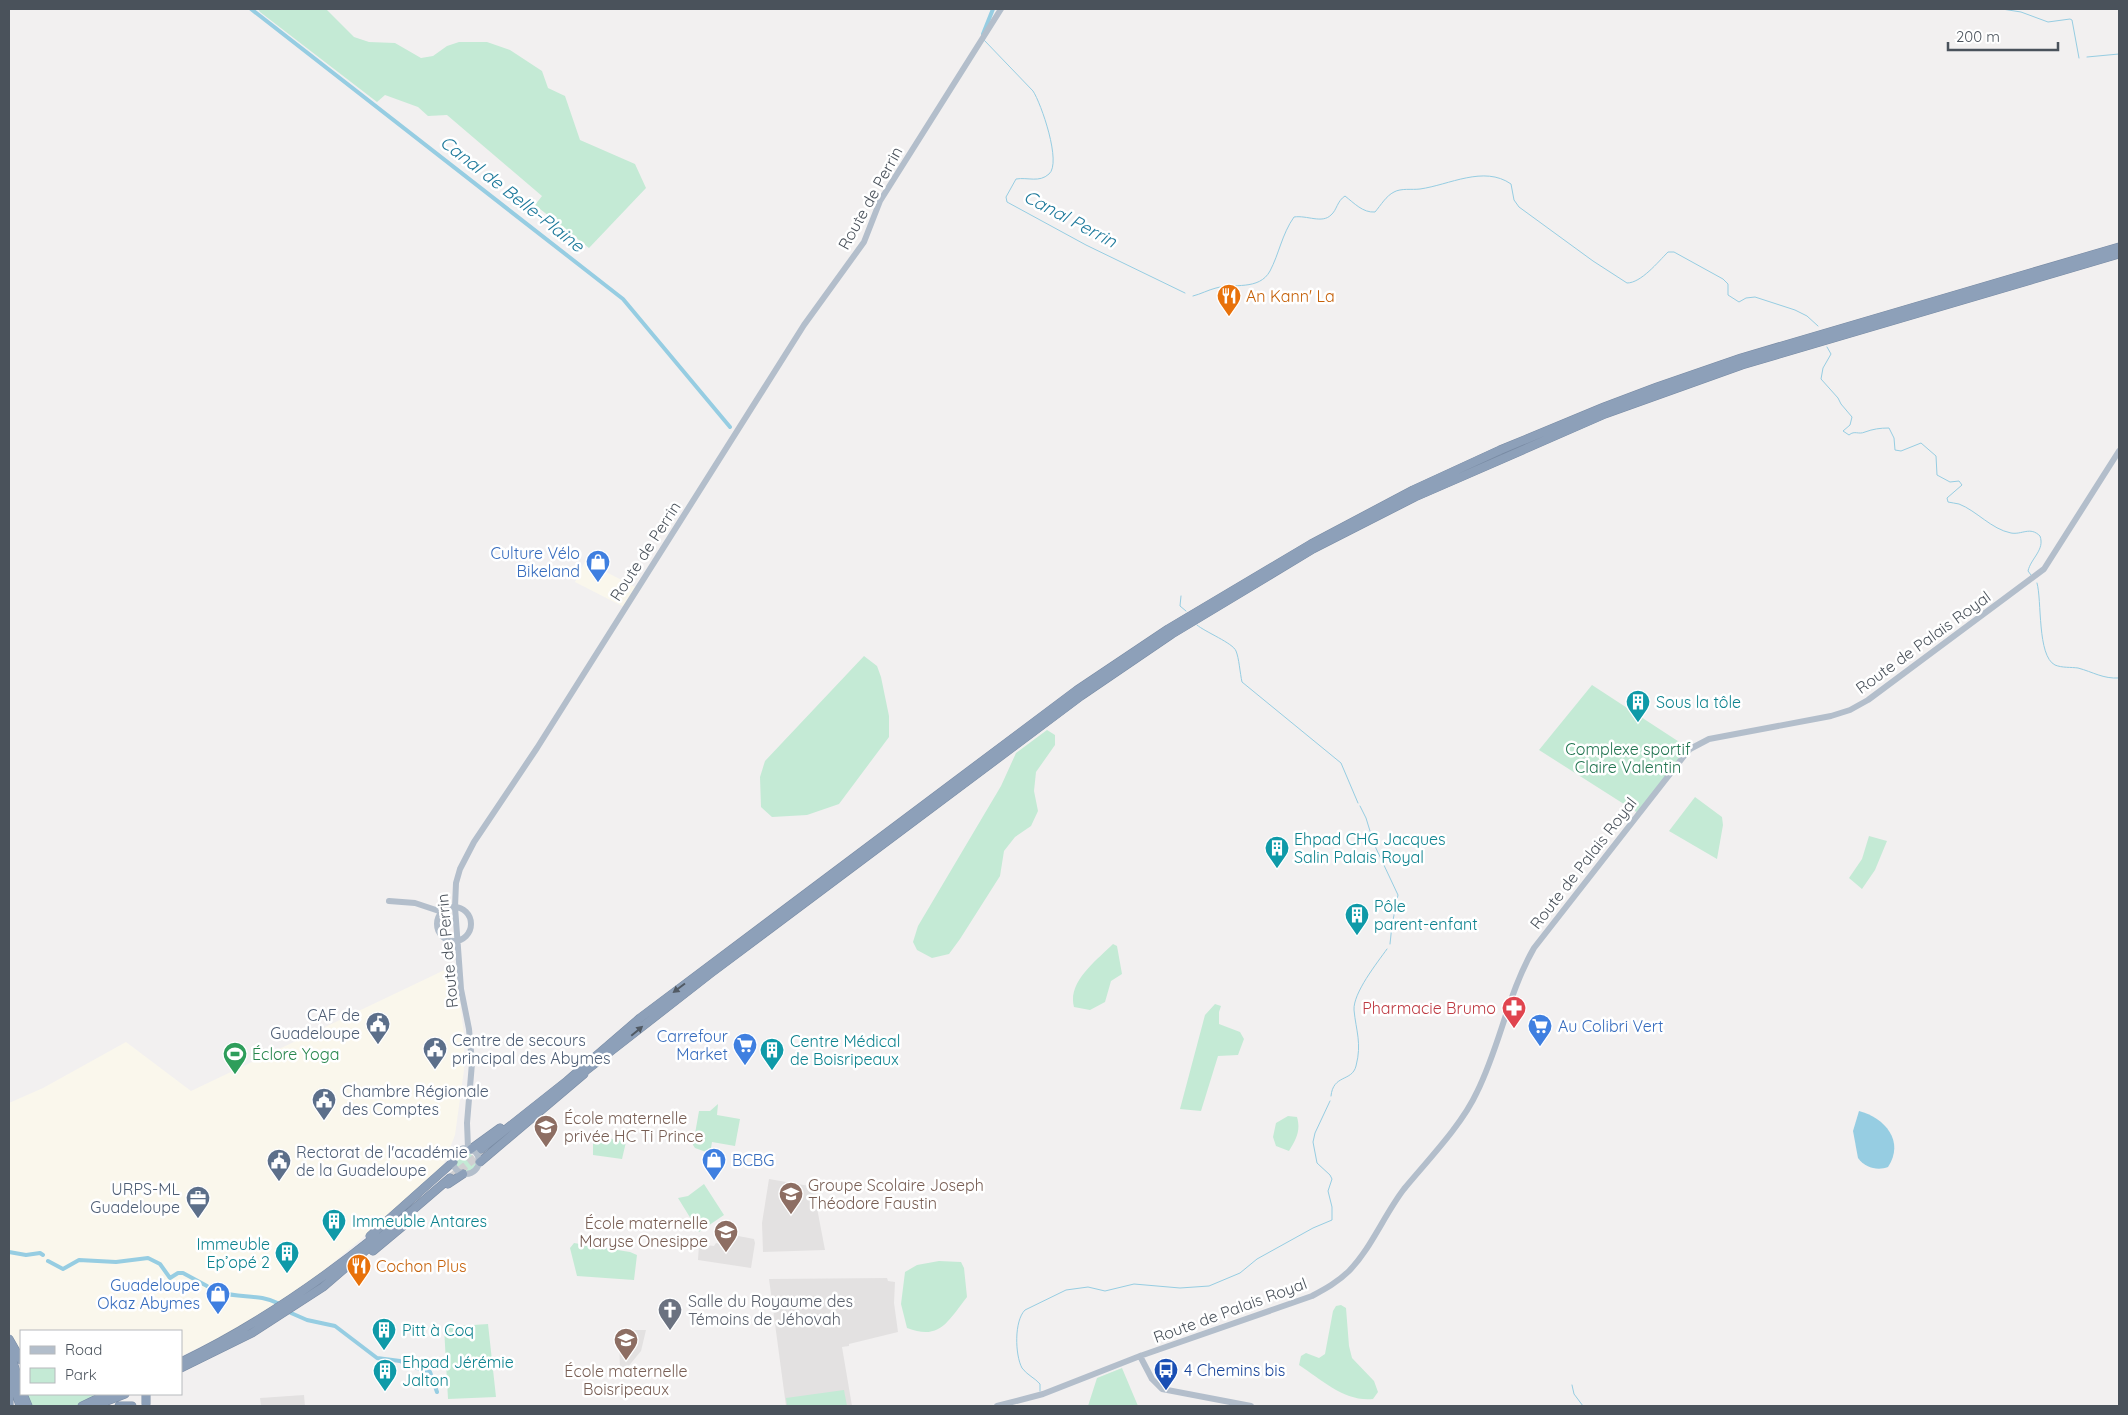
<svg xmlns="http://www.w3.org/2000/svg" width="2128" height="1415" font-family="Quicksand,sans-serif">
<rect width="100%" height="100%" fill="#f2f0f0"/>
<path fill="#faf7ec" d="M585 561 637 588 624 607 575 582Z
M455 965 464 1034V1070L455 1135 441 1171 314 1279 244 1326 181 1356V1331H21V1355L9 1338V1103L43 1088 126 1042 191 1091Z"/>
<path fill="#e3e1e1" d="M769 1179 815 1187 817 1208 825 1250 763 1252 762 1223Z
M733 1235 754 1239 755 1243 751 1268 698 1260 699 1244 714 1246 716 1243 731 1245Z
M887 1278 888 1281 895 1282 894 1303 898 1332 849 1344V1346L842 1347 852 1406H786L769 1279Z
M619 1330H646L641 1351 623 1373 620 1372Z
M304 1395 305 1406H261L260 1398Z"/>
<path fill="#c4ead5" d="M258 9H326L354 37 369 42 395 43 421 58 433 56 447 46 459 42H487L510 50 542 71 548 88 565 96 580 140 635 164 646 188 589 248 535 205 542 196 447 115 428 116 418 107 385 95 377 102 260 12Z
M864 656 877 666 881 677 889 716V737L839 804 807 815 772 817 761 807 760 777 765 761Z
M1592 685 1690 749 1638 813 1539 750Z
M1047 730 1055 735V745L1036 772 1034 791 1038 811 1031 826 1015 837 1004 851 1000 876 960 939 949 954 932 958 917 950 913 942 918 926 1001 786 1016 753Z
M1695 797 1722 817 1723 825 1717 859 1669 831Z
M1869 836 1887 841 1875 870 1862 889 1849 878 1862 859Z
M1113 944 1117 946 1122 974 1111 981 1105 1002 1090 1010 1074 1007C1067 982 1097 960 1113 944Z
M1215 1004 1221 1006 1219 1012V1024L1240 1032 1244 1039 1238 1055 1218 1056 1201 1111 1180 1109 1205 1015Z
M718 1104 717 1115 740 1119 735 1146 712 1142 709 1160 706 1152 695 1148 693 1145 699 1111H710Z
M1288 1116 1297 1117C1301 1131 1296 1139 1289 1151L1276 1146 1273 1137 1276 1123Z
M598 1136 626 1142 622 1159 593 1155V1140Z
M456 1163a10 10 0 1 1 20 0a10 10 0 1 1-20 0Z
M704 1184 724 1215 699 1232 678 1198 688 1196Z
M574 1243 630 1252 637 1255 634 1280 577 1276 570 1248Z
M939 1261 961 1262 964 1268 967 1297C948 1321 940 1341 907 1328L901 1304 905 1272 917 1265Z
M1341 1305 1346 1308 1349 1346 1352 1358 1374 1381 1378 1392 1373 1399C1345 1402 1322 1380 1299 1365L1301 1356 1306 1353 1319 1358 1325 1354 1333 1311 1336 1306Z
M488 1324 496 1397 448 1399 444 1327Z
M1122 1368 1138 1406H1088L1097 1378Z
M844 1390 847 1406H787L786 1398Z
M27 1394H105L79 1406H30Z"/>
<path fill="#96cde2" d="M1859 1111C1885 1118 1905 1141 1888 1167 1878 1171 1865 1168 1858 1158L1853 1131Z"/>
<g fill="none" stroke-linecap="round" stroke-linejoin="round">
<path stroke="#96cde2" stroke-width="1" d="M2002 9 2021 12 2048 22 2070 19 2072 20 2079 58
M984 40 1033 91C1041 103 1062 163 1049 174 1039 183 1028 177 1016 179L1006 197 1007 202 1086 245 1185 293
M2087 57 2119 54
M1193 296C1201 294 1208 290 1216 288 1233 283 1259 291 1270 271 1279 254 1282 234 1294 217 1307 215 1322 224 1331 215 1337 210 1337 201 1345 196 1354 203 1363 213 1375 212 1381 205 1386 196 1394 192 1401 188 1412 190 1420 189 1449 185 1484 165 1511 184L1514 200 1519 207 1593 261 1627 283C1641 283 1658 262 1668 252H1674L1723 279 1728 284V295L1739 302 1746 298 1755 297 1795 310 1807 316 1818 326
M1827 347 1831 354 1823 368 1821 379 1838 398 1841 404 1852 417 1850 425 1843 431 1849 435C1855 430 1858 435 1865 432 1873 429 1880 428 1889 428L1894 438 1895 450 1901 451 1921 443 1936 456 1937 475 1950 482 1959 481 1962 485 1947 498 1948 502C1952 503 1955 503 1959 504 1977 511 1991 529 2011 533 2022 535 2030 526 2040 536 2045 550 2031 558 2028 571L2031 575
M2037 583C2042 600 2037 656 2055 665 2062 668 2071 667 2078 668 2093 672 2103 679 2119 678
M1181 596 1180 606 1186 611
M1197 625C1205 632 1233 643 1236 651 1239 658 1240 673 1242 682L1341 763 1358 803
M1360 806 1366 818 1374 844 1398 895 1392 925 1390 944
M1331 1096C1333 1074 1352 1082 1356 1066 1362 1043 1356 1031 1354 1010 1353 993 1377 963 1387 949
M1572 1385 1574 1394 1583 1406
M1040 1391V1384C1035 1378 1027 1375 1022 1368 1015 1355 1014 1321 1025 1310L1066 1290 1088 1287 1105 1291 1134 1284 1180 1288 1209 1286 1240 1273 1257 1259 1313 1228 1332 1220V1207L1328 1191 1332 1179 1330 1175 1317 1163 1313 1142 1315 1133 1330 1101"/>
<path stroke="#96cde2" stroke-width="4" d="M251 9 623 299 730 427
M983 34 993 9
M9 1252 26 1255 40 1253 43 1255
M48 1261 63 1269 79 1260 116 1262 148 1258 160 1264 170 1278 178 1273H183L207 1286
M220 1292C241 1299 258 1293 280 1304
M291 1313 307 1320 335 1326 377 1358 400 1361 412 1367
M417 1368 430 1372 437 1392"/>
<path stroke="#d0d0d2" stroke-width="8" stroke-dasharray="8 4" stroke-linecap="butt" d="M450 1178 484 1151"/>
<defs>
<path id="highway" d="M579 1076 711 973 1081 696 1172 634 1313 549 1415 497 1605 414 1742 365 2119 254
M471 1149 500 1128
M481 1149 567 1081 640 1018 1077 690 1168 629 1311 544 1413 490 1500 450 1604 407 1657 387 1741 358 2119 247
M480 1162 584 1074
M448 1184 463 1174
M370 1236 453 1162
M373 1251 403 1226
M9 1339 21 1360
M9 1350 21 1387
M181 1362C252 1328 315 1285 376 1236
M181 1368 252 1333 323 1287 450 1178
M9 1369 20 1406
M9 1391V1406
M23 1394 28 1406
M146 1404V1394
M82 1406 107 1394
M94 1406 125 1394
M119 1406H132"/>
</defs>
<use href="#highway" stroke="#798ba4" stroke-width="9"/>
<path stroke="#b3becb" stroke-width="6" d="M389 901 415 903 442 912
M437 924a17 17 0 1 1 34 0a17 17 0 1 1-34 0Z
M453 1161a13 13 0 1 1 26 0a13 13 0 1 1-26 0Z
M468 1148 467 1123 472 1063 469 1029 461 989 455 907 456 883 460 869 474 842 537 748 804 325 864 242 880 201 1001 9
M1140 1356 1152 1379 1162 1389 1251 1406
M997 1406 1043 1394 1140 1356 1312 1296C1325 1289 1338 1282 1349 1271 1372 1247 1384 1215 1404 1189 1427 1161 1462 1125 1477 1092 1500 1046 1508 993 1534 948L1684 756 1690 749 1709 739 1831 716 1850 710 1868 700 2044 569 2119 451"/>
<use href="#highway" stroke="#8da0b9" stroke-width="8"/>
</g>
<defs><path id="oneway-solid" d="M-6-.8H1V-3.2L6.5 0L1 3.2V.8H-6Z" transform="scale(1.25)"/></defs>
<g fill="#515a64">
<use href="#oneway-solid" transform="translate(679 988) rotate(143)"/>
<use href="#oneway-solid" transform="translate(637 1031) rotate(-40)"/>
</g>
<defs>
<symbol id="restaurant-pin" viewBox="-11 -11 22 30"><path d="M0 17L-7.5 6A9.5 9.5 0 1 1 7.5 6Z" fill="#e8710a" stroke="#fff"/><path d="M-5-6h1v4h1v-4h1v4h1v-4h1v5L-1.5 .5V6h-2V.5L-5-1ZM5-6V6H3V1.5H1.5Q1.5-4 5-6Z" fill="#fff"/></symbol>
<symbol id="shop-pin" viewBox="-11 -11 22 30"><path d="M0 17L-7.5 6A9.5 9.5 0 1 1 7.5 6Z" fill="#3f7fe0" stroke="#fff"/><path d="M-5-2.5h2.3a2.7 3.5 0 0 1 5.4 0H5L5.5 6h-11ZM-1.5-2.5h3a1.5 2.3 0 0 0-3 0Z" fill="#fff"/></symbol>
<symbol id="building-pin" viewBox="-11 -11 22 30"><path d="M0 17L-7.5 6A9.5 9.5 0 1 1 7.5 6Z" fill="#0f9aa8" stroke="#fff"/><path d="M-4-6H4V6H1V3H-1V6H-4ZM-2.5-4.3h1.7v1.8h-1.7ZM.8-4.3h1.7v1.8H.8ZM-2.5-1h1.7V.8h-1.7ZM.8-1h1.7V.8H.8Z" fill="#fff"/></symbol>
<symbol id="pharmacy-pin" viewBox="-11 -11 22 30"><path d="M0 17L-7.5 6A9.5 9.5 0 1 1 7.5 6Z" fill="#e0444e" stroke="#fff"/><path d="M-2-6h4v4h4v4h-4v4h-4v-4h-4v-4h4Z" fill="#fff"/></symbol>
<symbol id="civic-pin" viewBox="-11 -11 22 30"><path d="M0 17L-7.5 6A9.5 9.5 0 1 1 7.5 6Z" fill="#5c6f8a" stroke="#fff"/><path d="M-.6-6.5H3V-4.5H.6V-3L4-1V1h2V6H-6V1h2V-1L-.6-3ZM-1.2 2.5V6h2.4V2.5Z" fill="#fff"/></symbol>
<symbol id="supermarket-pin" viewBox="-11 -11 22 30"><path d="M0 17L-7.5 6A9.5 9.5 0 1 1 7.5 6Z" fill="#3f7fe0" stroke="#fff"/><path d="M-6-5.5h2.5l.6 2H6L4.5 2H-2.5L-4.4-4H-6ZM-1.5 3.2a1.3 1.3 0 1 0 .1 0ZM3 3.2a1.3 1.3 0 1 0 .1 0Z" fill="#fff"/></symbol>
<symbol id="stadium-pin" viewBox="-11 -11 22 30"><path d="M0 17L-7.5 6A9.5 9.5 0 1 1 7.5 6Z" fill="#2e9e5b" stroke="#fff"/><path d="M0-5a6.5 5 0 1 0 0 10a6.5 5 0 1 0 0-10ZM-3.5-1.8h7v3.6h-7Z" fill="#fff"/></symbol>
<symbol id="school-pin" viewBox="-11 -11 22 30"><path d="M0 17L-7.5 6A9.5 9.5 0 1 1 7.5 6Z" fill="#8d6e63" stroke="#fff"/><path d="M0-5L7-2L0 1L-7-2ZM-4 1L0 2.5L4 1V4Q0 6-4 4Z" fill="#fff"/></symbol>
<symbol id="office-pin" viewBox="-11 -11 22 30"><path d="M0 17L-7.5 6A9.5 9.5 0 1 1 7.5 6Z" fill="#5c6f8a" stroke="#fff"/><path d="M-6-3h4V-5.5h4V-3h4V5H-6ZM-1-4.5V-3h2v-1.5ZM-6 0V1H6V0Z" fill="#fff"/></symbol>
<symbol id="church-pin" viewBox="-11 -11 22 30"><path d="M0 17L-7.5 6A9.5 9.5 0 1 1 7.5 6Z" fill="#6b7280" stroke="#fff"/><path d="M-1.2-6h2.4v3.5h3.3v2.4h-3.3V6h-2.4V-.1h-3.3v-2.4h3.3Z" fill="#fff"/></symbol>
<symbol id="bus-pin" viewBox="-11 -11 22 30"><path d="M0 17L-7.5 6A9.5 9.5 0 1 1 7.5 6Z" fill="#1a4fb4" stroke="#fff"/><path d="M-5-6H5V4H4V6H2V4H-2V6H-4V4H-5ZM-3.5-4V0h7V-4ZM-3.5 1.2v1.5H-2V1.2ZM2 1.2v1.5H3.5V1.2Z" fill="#fff"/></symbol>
</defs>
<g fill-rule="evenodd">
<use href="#restaurant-pin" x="1215" y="282" width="28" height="38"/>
<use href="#shop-pin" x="584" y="548" width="28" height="38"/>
<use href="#building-pin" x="1624" y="688" width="28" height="38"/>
<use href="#building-pin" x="1263" y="834" width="28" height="38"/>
<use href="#building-pin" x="1343" y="901" width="28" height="38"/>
<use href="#pharmacy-pin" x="1500" y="994" width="28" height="38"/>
<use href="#civic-pin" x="364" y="1010" width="28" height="38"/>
<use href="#supermarket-pin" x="1526" y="1012" width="28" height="38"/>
<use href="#supermarket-pin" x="731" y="1031" width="28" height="38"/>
<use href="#civic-pin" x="421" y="1035" width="28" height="38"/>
<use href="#building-pin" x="758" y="1036" width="28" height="38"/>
<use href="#stadium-pin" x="221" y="1040" width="28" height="38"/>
<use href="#civic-pin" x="310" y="1086" width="28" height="38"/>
<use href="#school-pin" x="532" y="1113" width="28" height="38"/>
<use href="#shop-pin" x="700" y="1146" width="28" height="38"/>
<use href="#civic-pin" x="265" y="1147" width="28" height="38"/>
<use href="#school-pin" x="777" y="1180" width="28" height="38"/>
<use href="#office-pin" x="184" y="1184" width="28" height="38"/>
<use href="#building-pin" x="320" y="1207" width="28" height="38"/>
<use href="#school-pin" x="712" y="1218" width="28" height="38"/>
<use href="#building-pin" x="273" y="1239" width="28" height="38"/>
<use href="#restaurant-pin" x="345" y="1252" width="28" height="38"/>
<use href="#shop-pin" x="204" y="1280" width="28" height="38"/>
<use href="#church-pin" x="656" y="1296" width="28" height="38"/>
<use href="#building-pin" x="370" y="1316" width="28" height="38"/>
<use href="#school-pin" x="612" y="1326" width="28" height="38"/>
<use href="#bus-pin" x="1152" y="1356" width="28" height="38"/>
<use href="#building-pin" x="371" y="1357" width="28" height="38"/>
</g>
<g text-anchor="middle" stroke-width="5" stroke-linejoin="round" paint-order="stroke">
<g font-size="16" fill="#4a525b" stroke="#fff">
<text transform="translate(870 198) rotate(-61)" y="6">Route de Perrin</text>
<text transform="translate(645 551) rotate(-57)" y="6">Route de Perrin</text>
<text transform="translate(1923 642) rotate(-36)" y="6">Route de Palais Royal</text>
<text transform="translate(1583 863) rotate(-52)" y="6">Route de Palais Royal</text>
<text transform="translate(447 951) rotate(-95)" y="6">Route de Perrin</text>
<text transform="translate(1230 1310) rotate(-20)" y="6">Route de Palais Royal</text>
</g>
<g font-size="16" fill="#c56008" stroke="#fff" text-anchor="start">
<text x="1246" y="302">An Kann' La</text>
<text x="376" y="1272">Cochon Plus</text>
</g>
<g font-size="16" fill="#366cbe" stroke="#fff" text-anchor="end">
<text x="580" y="559">Culture Vélo<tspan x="580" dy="18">Bikeland</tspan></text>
<text x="1558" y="1032" text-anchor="start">Au Colibri Vert</text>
<text x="728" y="1042">Carrefour<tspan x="728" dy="18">Market</tspan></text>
<text x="732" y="1166" text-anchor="start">BCBG</text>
<text x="200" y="1291">Guadeloupe<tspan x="200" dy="18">Okaz Abymes</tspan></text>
</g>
<g font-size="16" fill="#0d838f" stroke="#fff" text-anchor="start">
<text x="1656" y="708">Sous la tôle</text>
<text x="1294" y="845">Ehpad CHG Jacques<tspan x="1294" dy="18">Salin Palais Royal</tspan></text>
<text x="1374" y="912">Pôle<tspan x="1374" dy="18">parent-enfant</tspan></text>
<text x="790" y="1047">Centre Médical<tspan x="790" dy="18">de Boisripeaux</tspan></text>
<text x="352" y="1227">Immeuble Antares</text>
<text x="270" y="1250" text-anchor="end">Immeuble<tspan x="270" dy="18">Ep’opé 2</tspan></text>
<text x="402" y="1336">Pitt à Coq</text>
<text x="402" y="1368">Ehpad Jérémie<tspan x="402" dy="18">Jalton</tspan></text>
</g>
<g font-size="16" fill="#227551" stroke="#fff">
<text x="1628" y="755">Complexe sportif<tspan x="1628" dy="18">Claire Valentin</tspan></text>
</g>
<g font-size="16" fill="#be3a42" stroke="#fff" text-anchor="end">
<text x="1496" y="1014">Pharmacie Brumo</text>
</g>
<g font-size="16" fill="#4e5e75" stroke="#fff" text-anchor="start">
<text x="360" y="1021" text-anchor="end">CAF de<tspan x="360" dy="18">Guadeloupe</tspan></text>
<text x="452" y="1046">Centre de secours<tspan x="452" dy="18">principal des Abymes</tspan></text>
<text x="342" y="1097">Chambre Régionale<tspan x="342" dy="18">des Comptes</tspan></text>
<text x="296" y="1158">Rectorat de l'académie<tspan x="296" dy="18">de la Guadeloupe</tspan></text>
<text x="180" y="1195" text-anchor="end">URPS-ML<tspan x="180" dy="18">Guadeloupe</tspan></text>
</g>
<g font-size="16" fill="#27864d" stroke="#fff" text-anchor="start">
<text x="252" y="1060">Éclore Yoga</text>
</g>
<g font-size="16" fill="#785e54" stroke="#fff" text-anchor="start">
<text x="564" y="1124">École maternelle<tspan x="564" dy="18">privée HC Ti Prince</tspan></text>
<text x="808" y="1191">Groupe Scolaire Joseph<tspan x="808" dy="18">Théodore Faustin</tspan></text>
<text x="708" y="1229" text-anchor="end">École maternelle<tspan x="708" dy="18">Maryse Onesippe</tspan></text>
<text x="626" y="1377" text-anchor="middle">École maternelle<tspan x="626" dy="18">Boisripeaux</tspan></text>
</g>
<g font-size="16" fill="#5b616d" stroke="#fff" text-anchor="start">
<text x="688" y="1307">Salle du Royaume des<tspan x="688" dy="18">Témoins de Jéhovah</tspan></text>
</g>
<g font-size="16" fill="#164399" stroke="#fff" text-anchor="start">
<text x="1184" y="1376">4 Chemins bis</text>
</g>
<g font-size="18" font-style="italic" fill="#1d799b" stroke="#fff">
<text transform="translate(512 194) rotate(38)" y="6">Canal de Belle-Plaine</text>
<text transform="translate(1070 219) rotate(28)" y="6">Canal Perrin</text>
</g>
</g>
<rect width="2128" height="1415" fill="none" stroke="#4a525b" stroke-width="20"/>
<rect x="20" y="1330" width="162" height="65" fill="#ffffff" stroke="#b7babd"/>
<rect x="30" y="1346" width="25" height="8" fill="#b3becb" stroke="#b7babd"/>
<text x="65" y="1355" font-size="15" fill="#4a525b">Road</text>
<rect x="30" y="1368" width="25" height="15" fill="#c4ead5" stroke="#b7babd"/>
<text x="65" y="1380" font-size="15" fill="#4a525b">Park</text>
<path d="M1948 42v8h110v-8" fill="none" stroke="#4a525b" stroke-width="2.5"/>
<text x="1956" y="42" font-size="15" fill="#4a525b" stroke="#ffffff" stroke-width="4" paint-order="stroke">200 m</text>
</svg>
